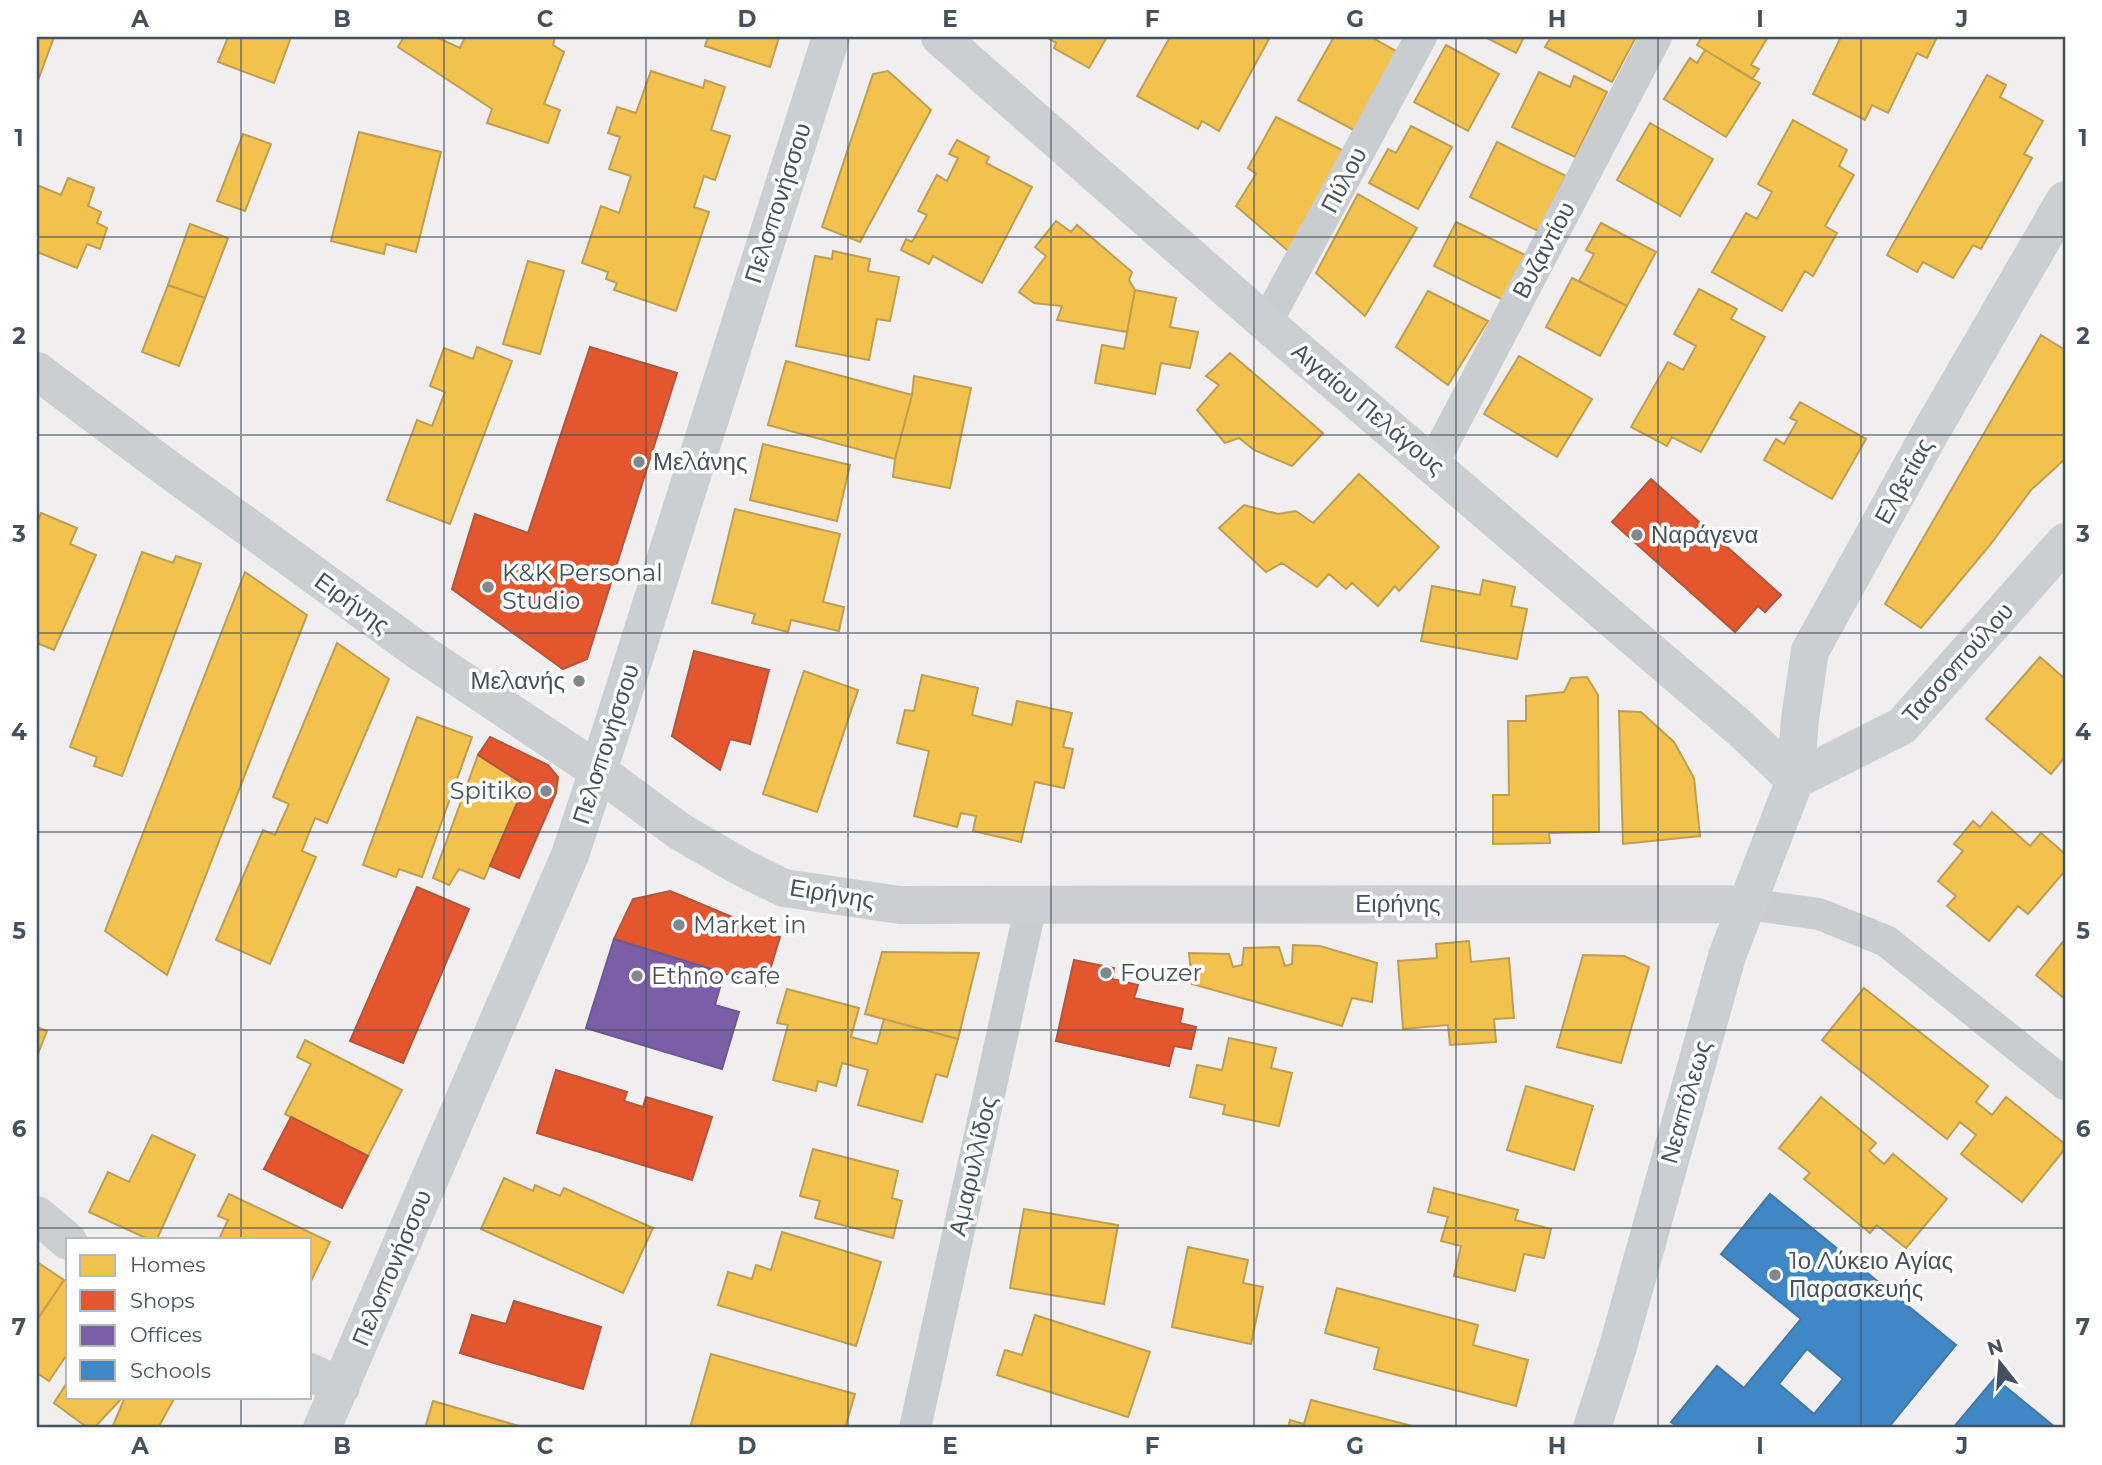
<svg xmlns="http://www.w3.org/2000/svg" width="2102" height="1465" font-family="Montserrat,sans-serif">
<rect width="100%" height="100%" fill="#f0eeee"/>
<path fill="#f2c14e" stroke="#be9f52" stroke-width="2" d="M37 37H54L37 83Z
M228 37H291L274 83 218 62Z
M404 37H436L460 48 465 37H555L553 45 564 52 544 104 560 110 548 143 487 123 492 109 398 47Z
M708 37H779L770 67 705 46Z
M1046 37H1107L1089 68 1054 48 1056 43Z
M1170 37H1270L1219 131 1202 121 1198 129 1137 96Z
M1334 37H1371L1401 54 1357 132 1298 100Z
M1485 37H1524L1516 53Z
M1551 37H1636L1612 82 1545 47Z
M1702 37H1768L1751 65 1759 69 1752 79 1697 45Z
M1841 37H1937L1927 58 1917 53 1888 113 1872 105 1865 120 1813 94Z
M1446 45 1499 74 1468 131 1414 102Z
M1705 50 1760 83 1726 137 1664 99 1690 58 1697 63Z
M651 71 703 88 705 80 725 87 711 130 730 136 715 180 704 176 694 207 709 212 676 311 614 290 617 283 606 279 608 272 582 263 601 206 619 213 631 176 609 169 620 137 608 133 617 107 636 113Z
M888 71 931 110 860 242 822 227 873 74Z
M1539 72 1570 87 1574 76 1607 92 1575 157 1512 127Z
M1987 75 2006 85 2000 97 2043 121 2024 154 2032 158 1981 249 1973 245 1953 278 1923 262 1917 272 1887 255Z
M1276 117 1346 152 1293 255 1236 206 1256 174 1248 168Z
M1793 120 1847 150 1839 166 1854 175 1825 226 1837 233 1813 276 1805 271 1782 311 1712 272 1746 213 1757 219 1772 192 1758 184Z
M1650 123 1713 159 1680 216 1617 180Z
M1411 126 1452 147 1418 209 1369 183 1388 149 1396 153Z
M359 132 441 152 416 252 386 244 384 254 331 241Z
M243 134 271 144 245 211 217 201Z
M957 140 989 157 986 163 1032 187 982 283 933 256 929 264 901 250 906 239 912 242 927 215 918 211 937 175 947 181 958 158 949 154Z
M1497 142 1566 176 1538 231 1470 197Z
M68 178 94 188 88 206 101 212 97 223 107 228 100 249 87 244 77 268 37 252V185L61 195Z
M1358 194 1417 228 1365 316 1316 273Z
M1056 221 1071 232 1077 225 1132 272 1129 280 1135 290 1127 332 1057 320 1062 306 1034 303 1019 292 1046 256 1035 247Z
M1456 222 1525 255 1503 300 1434 266Z
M1601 223 1656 252 1627 306 1579 281 1594 254 1586 250Z
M190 224 228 238 205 298 168 285Z
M833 251 870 259 868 271 899 277 890 321 877 319 869 360 796 346 815 256 832 259Z
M528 261 564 271 540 354 503 344Z
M1572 278 1627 306 1600 356 1546 327Z
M168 285 205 298 179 366 142 352Z
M1699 289 1737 309 1731 319 1765 337 1701 452 1672 437 1667 446 1631 427 1668 362 1683 370 1696 346 1674 334Z
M1135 290 1176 298 1170 327 1198 332 1190 368 1161 363 1155 394 1095 383 1102 345 1124 349Z
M1428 291 1488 321 1448 385 1396 347Z
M2041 335 2065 350V459L2031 490 1990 545 1921 628 1885 604Z
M477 347 512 361 450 524 387 500 417 420 432 426 445 392 430 386 444 348 473 359Z
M1230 353 1323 433 1292 466 1254 450 1239 438 1225 443 1197 410 1219 385 1206 376Z
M1519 356 1592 399 1557 457 1484 414Z
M786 361 912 395 895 459 768 425Z
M914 376 971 388 950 488 893 477 895 459 912 395Z
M1800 402 1866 439 1832 499 1764 460 1776 439 1784 444 1797 421 1790 418Z
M763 444 850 465 837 521 750 500Z
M1359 474 1439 547 1399 591 1395 586 1378 606 1352 583 1346 589 1329 574 1317 587 1282 563 1266 572 1219 528 1244 505 1278 514 1296 511 1313 523Z
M735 509 840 534 823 602 844 607 839 631 791 620 788 632 752 623 755 614 712 603Z
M41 513 77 528 70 544 96 555 54 650 37 643V524Z
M142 552 173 563 176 556 201 564 122 776 94 766 97 757 70 747Z
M245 572 307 615 167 975 105 931Z
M1483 580 1515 587 1511 606 1527 609 1517 659 1421 641 1432 586 1480 595Z
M337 643 389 679 327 823 315 818 302 851 316 857 270 964 216 940 263 830 275 835 289 804 273 797Z
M2040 657 2065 679V757L2051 774 1986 719Z
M804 671 858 690 817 812 763 794Z
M922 675 978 688 972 715 1012 725 1017 701 1072 713 1063 747 1073 749 1064 788 1035 782 1021 842 973 831 976 816 961 813 957 827 914 816 929 751 897 743 905 710 914 711Z
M1587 677 1598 695 1599 832 1549 833 1550 843 1493 844V795H1509L1508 721H1526V696L1564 692 1571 678Z
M1619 711 1641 712 1674 742 1694 778 1700 836 1623 844Z
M417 717 472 737 422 877 399 869 396 877 363 865Z
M478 755 525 785 484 879 459 869 449 885 433 878Z
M1992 812 2030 846 2041 833 2065 854V871L2028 914 2018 906 1989 941 1947 906 1956 896 1938 881 1963 851 1954 844 1973 821 1980 827Z
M2065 939V999L2036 975Z
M1469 941 1471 962 1509 958 1514 1018 1494 1019 1496 1042 1450 1045 1448 1025 1403 1029 1398 961 1437 958 1436 944Z
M1293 945 1320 946 1377 963 1372 1002 1352 998 1342 1026 1192 984 1189 953 1229 954 1233 967 1242 965 1244 948 1279 947 1285 966 1292 964Z
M882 952 979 953 958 1039 865 1014Z
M1583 955 1624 956 1649 967 1621 1063 1557 1047Z
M1864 988 1988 1086 1976 1102 1992 1115 2006 1097 2065 1144V1149L2022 1202 1961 1154 1976 1135 1960 1122 1947 1139 1822 1040Z
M787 989 859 1008 851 1037 877 1044 884 1019 958 1039 947 1077 936 1074 922 1122 858 1105 868 1070 842 1063 836 1086 818 1081 816 1091 773 1080 788 1025 777 1023Z
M37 1027 47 1031 37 1056Z
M1229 1038 1276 1048 1271 1068 1292 1073 1279 1126 1223 1114 1225 1105 1190 1097 1197 1065 1222 1070Z
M305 1040 402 1090 368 1156 285 1114 311 1064 297 1057Z
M1526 1086 1593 1106 1574 1170 1507 1150Z
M1821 1097 1876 1143 1869 1151 1884 1164 1893 1154 1947 1199 1906 1248 1877 1225 1870 1233 1804 1179 1810 1173 1779 1148Z
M152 1135 195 1155 157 1239H148L89 1212 108 1172 129 1182Z
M813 1149 898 1171 892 1198 902 1201 893 1238 815 1218 820 1201 800 1196Z
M504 1178 533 1191 535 1185 560 1196 564 1188 653 1228 623 1293 481 1229Z
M1434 1188 1518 1210 1515 1220 1551 1229 1544 1258 1524 1254 1515 1291 1454 1276 1461 1246 1441 1241 1448 1217 1428 1212Z
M229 1194 330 1242 310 1283V1239H219L228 1220 218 1216Z
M1024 1209 1118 1225 1104 1304 1010 1288Z
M782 1232 881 1262 856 1346 718 1305 728 1272 752 1279 756 1265 771 1270Z
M1188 1247 1248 1260 1243 1283 1263 1287 1251 1344 1172 1327Z
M37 1262 64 1280 37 1320Z
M64 1280 68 1283V1353L49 1381 37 1373V1320Z
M1337 1288 1478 1325 1473 1345 1528 1360 1516 1406 1374 1369 1379 1348 1325 1333Z
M1035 1315 1150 1352 1128 1417 997 1375 1005 1350 1022 1355Z
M711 1354 855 1394 845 1428H690Z
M68 1381V1397H123L94 1428H88L54 1403Z
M125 1397H175L158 1428H112Z
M1311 1400 1420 1428H1288L1290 1420 1304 1424Z
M433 1401 526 1428H425Z"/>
<path fill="#e4572e" stroke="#b4553c" stroke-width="2" d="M590 347 677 373 587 659 563 669 452 589 475 514 528 533Z
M1651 479 1781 595 1765 612 1758 606 1735 632 1612 522Z
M694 651 769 670 750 744 730 739 720 770 672 736Z
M490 737 548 765 558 777 556 793 519 878 490 866 525 785 478 755Z
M417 887 469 909 403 1063 350 1041Z
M670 891 780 937 765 986 614 939 633 899Z
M1074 960 1114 968 1112 979 1138 985 1134 998 1183 1009 1180 1023 1196 1027 1191 1049 1174 1046 1169 1066 1056 1041Z
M556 1070 627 1092 624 1101 643 1107 646 1097 712 1117 692 1180 537 1133Z
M291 1117 368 1156 342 1208 264 1169Z
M514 1301 601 1327 583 1389 460 1353 472 1315 506 1324Z"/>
<path fill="#7b5ea7" stroke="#6b5a90" stroke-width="2" d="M614 939 724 973 715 1005 739 1012 722 1069 586 1028Z"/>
<path fill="#3f88c5" stroke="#4178a6" stroke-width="2" fill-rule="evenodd" d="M1770 1194 1956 1345 1888 1428H1679L1671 1422 1717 1366 1744 1388 1801 1319 1721 1254ZM1807 1349 1843 1379 1814 1414 1779 1384Z
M1995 1378 2056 1428H1953Z"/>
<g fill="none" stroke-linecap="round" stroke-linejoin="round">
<path stroke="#cacdd0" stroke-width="32" d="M1266 323 1421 37
M1433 463 1656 37
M1747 904 1819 914 1886 941 2065 1084
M915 1428 1031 905"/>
<path stroke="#cbcfd2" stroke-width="38" d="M940 37 1266 323 1741 729 1795 780
M37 371 164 466 423 654 598 771 679 831 743 868 784 888 900 905 1747 904
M1795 780 1902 726 2065 542
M37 1215 68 1241
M310 1372 341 1387
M322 1428 570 855 611 731 831 37
M1592 1428 1617 1350 1727 956 1795 780 1800 719 1810 651 1929 435 2065 200"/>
</g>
<path fill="none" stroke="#45515c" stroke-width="2" stroke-opacity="0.55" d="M241 37V1239M444 37V1428M646 37V1428M848 37V1428M1051 37V1428M1254 37V1428M1456 37V1428M1658 37V1428M1861 37V1428M37 237H2065M37 435H2065M37 633H2065M37 832H2065M37 1030H2065M37 1228H2065M241 1397V1428"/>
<g fill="#81888f" stroke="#fff" stroke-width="2.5">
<circle cx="639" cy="462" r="7"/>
<circle cx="1637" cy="535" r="7"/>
<circle cx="488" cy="587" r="7"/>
<circle cx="579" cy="681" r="7"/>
<circle cx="546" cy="791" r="7"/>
<circle cx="679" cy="925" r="7"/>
<circle cx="1106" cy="973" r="7"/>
<circle cx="637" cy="976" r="7"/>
<circle cx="1775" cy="1275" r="7"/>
</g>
<g text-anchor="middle" stroke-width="7" stroke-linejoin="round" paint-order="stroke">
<g font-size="24" fill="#45515c" stroke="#fff">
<text transform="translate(1344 180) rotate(-62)" y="8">Πύλου</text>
<text transform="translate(778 203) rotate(-72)" y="8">Πελοπονήσσου</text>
<text transform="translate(1544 250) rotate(-62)" y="8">Βυζαντίου</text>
<text transform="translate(1368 409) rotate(40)" y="8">Αιγαίου Πελάγους</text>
<text transform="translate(1904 481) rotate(-61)" y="8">Ελβετίας</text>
<text transform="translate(352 603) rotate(36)" y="8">Ειρήνης</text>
<text transform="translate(1958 663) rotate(-48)" y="8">Τασσοπούλου</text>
<text transform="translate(606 744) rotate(-72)" y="8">Πελοπονήσσου</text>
<text transform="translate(832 894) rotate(9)" y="8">Ειρήνης</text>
<text x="1398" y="912">Ειρήνης</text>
<text transform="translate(1686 1102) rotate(-74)" y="8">Νεαπόλεως</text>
<text transform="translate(973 1166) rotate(-77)" y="8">Αμαρυλλίδος</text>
<text transform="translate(392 1268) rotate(-67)" y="8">Πελοπονήσσου</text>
</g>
<g font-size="24" fill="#45515c" stroke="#fff" text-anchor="start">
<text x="653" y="470">Μελάνης</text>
<text x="1651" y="543">Ναράγενα</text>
<text x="502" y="581">K&amp;K Personal<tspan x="502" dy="28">Studio</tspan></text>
<text x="565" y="689" text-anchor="end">Μελανής</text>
<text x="532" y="799" text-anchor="end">Spitiko</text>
<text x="693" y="933">Market in</text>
<text x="1120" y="981">Fouzer</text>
<text x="651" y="984">Ethno cafe</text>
<text x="1789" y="1269">1ο Λύκειο Αγίας<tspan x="1789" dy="28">Παρασκευής</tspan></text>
</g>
</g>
<rect width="2102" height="1465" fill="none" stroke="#ffffff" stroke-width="77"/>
<rect x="66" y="1238" width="245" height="161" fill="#ffffff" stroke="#b5b9be" stroke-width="2"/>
<rect x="80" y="1255" width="35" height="21" fill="#f2c14e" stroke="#b5b9be" stroke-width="2"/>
<text x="130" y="1272" font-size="21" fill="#45515c">Homes</text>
<rect x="80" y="1290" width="35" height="21" fill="#e4572e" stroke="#b5b9be" stroke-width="2"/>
<text x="130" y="1308" font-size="21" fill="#45515c">Shops</text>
<rect x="80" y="1325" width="35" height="21" fill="#7b5ea7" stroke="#b5b9be" stroke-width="2"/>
<text x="130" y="1342" font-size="21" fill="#45515c">Offices</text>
<rect x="80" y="1360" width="35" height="21" fill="#3f88c5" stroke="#b5b9be" stroke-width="2"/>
<text x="130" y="1378" font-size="21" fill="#45515c">Schools</text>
<g transform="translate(2000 1363) rotate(343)" stroke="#ffffff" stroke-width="5" paint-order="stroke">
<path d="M0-5L12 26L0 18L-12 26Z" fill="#45515c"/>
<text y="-10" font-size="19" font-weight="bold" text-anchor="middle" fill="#45515c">N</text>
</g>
<rect x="38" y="38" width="2026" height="1388" fill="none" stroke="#45515c" stroke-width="2.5"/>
<g font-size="23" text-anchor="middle" font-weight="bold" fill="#45515c">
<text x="140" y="27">A</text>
<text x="342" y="27">B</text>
<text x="545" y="27">C</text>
<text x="747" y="27">D</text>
<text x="950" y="27">E</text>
<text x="1152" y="27">F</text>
<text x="1355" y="27">G</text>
<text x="1557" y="27">H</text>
<text x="1760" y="27">I</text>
<text x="1962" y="27">J</text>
<text x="19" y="146">1</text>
<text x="2083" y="146">1</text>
<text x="19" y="344">2</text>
<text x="2083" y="344">2</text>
<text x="19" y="542">3</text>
<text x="2083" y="542">3</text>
<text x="19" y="740">4</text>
<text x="2083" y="740">4</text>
<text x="19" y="939">5</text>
<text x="2083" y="939">5</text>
<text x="19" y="1137">6</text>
<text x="2083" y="1137">6</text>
<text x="19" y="1335">7</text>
<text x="2083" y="1335">7</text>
<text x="140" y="1454">A</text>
<text x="342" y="1454">B</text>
<text x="545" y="1454">C</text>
<text x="747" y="1454">D</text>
<text x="950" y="1454">E</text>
<text x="1152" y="1454">F</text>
<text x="1355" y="1454">G</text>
<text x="1557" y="1454">H</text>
<text x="1760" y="1454">I</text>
<text x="1962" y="1454">J</text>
</g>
</svg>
